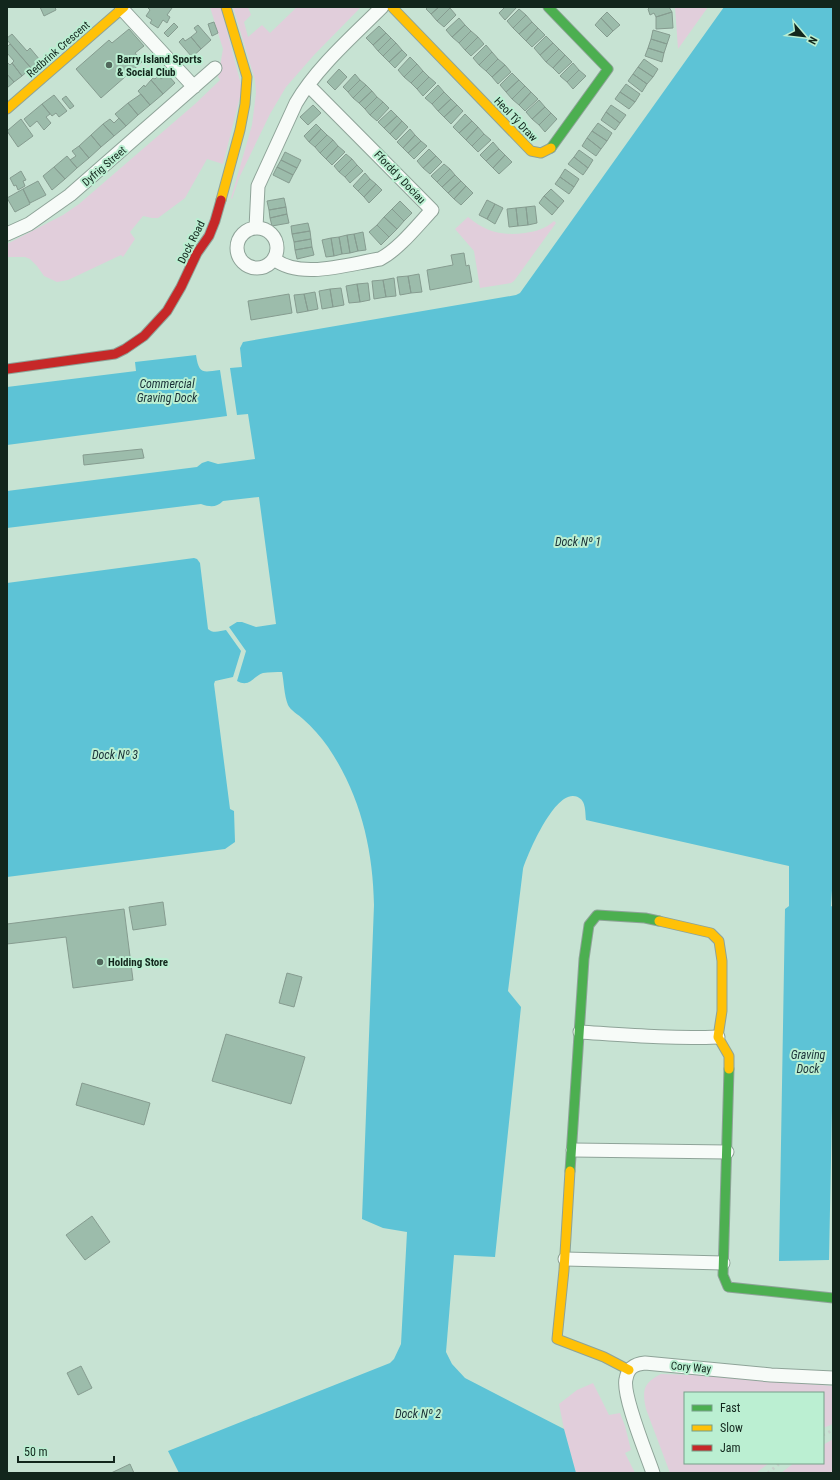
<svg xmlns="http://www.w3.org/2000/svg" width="840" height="1480" font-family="'Roboto Condensed',sans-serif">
<rect width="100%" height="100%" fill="#c7e3d3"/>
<path fill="#e1cedb" d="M210 7H221L242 89 223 164 207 159 185 198 158 218H152L143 216 130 232 135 239 123 257 121 255 68 280 57 282 44 276 37 266 30 259 25 257H7V244L63 215 79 204 195 104 220 80 218 77 223 49Z
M233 7H248L251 15 244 22 248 37 262 25 270 33 297 7H361L314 55 286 87 270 114 239 178 232 199 231 198 252 125 256 93 255 80Z
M675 7H708L678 49Z
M468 217C486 232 502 236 525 233 537 231 545 229 554 221L556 223 514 281 511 283 480 288 474 251 455 229Z
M661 1374 696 1375 833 1386V1424L823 1428V1393H685V1463H769L756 1473H670L646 1409C642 1390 643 1383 661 1374Z
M593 1383 609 1415 620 1413 625 1426 631 1450 625 1453 635 1473H576L564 1429 559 1404 577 1390Z
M833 1439V1473H781L794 1463H823V1445Z"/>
<path fill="#5dc3d6" d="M724 7H833V875L831 906 833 907V1057L829 1260 779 1261 785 909 789 906V866L586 820C585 809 586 797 573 796 553 795 528 853 523 869L508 991 521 1007 495 1257 454 1255 446 1352 452 1364 465 1378 564 1429 576 1473H179L168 1451 390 1363 394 1359 401 1344 407 1232 383 1228 362 1219 374 905C373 848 360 794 328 747 321 737 312 727 303 719 299 715 290 710 288 705 284 695 284 682 282 672 276 672 269 672 263 673 253 676 250 688 237 681L246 651 229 627 237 622H242L256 627 276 624 259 497 223 501C216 508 210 507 201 504L7 528V491L197 467 202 463 208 461 218 464 255 459 248 414 237 415 230 368 242 367 240 348 243 342 516 295 520 293Z
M196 355C199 375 203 372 220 370L227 416 7 445V387L136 371 135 362Z
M194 558 197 559 200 563 208 629C213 634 220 631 226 630L241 651 233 677 215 681 214 684 230 809 234 811 235 842 225 849 7 877V583Z"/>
<path fill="#9cbcab" stroke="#869c90" d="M40 7H55L56 10 44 16Z
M149 7H170L172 8 167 15 170 17 167 23 163 20 158 28 150 23 152 20 146 16 150 10 148 8Z
M428 7H439L431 14 426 9Z
M439 7H449L450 8 437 21 431 14Z
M505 7H517L505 20 499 13Z
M650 7H669L672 12 656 17 654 13 650 15 648 9Z
M450 8 456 15 444 27 437 21Z
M519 9 526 15 513 28 507 21Z
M607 12 620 25 613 31 601 18Z
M672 12 673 28 656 29V17Z
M526 15 532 22 519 34 513 28Z
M459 18 465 25 452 37 446 30Z
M601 18 613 31 607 37 595 25Z
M214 22 218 33 212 36 208 24Z
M532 22 538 28 526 41 519 34Z
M174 23 178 27 168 37 164 33Z
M198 25 211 40 201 49 191 37 197 32 194 28Z
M465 25 471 31 459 43 452 37Z
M379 26 386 33 373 45 366 38Z
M538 28 545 35 532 47 526 41Z
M129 29 144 46 135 53 142 62 101 98 76 69 109 40 112 43Z
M653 30 670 35 667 44 651 39Z
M471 31 478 37 465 50 459 43Z
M386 33 391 38 378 51 373 45Z
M12 34 27 51 30 48 40 60 34 67 33 66 31 68 7 40V38Z
M546 36 553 43 540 55 534 48Z
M191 37 201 49 192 57 179 42 183 38 185 41Z
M478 37 484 44 471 56 465 50Z
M391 38 396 43 383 56 378 51Z
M651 39 667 44 664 53 648 48Z
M396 43 402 50 389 62 383 56Z
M553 43 559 49 546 62 540 55Z
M10 44 31 68 22 76 12 63 14 61 7 53V47Z
M486 45 492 52 479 65 473 58Z
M648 48 664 53 662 62 645 56Z
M559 49 565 55 553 68 546 62Z
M402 50 407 55 395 68 389 62Z
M492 52 498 59 486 71 479 65Z
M565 55 572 62 559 74 553 68Z
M410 57 417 64 404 77 398 70Z
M498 59 505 65 492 77 486 71Z
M644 59 658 69 653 77 638 67Z
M7 62 10 65 12 63 22 76 14 82 7 74Z
M573 63 579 70 567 82 560 76Z
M417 64 423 71 411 83 404 77Z
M505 65 511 72 498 84 492 77Z
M638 67 653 77 647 84 633 74Z
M339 69 347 77 335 90 327 82Z
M579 70 586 76 573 89 567 82Z
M423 71 429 77 417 89 411 83Z
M512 73 519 80 506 92 500 85Z
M7 74 14 82 7 88Z
M167 74 175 83 163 94 151 80 153 78 155 79 159 75 161 79Z
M355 74 360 80 348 92 343 87Z
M633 74 647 84 642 92 628 81Z
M429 77 436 83 423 96 417 89Z
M151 80 163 94 150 105 138 91 144 85 145 87Z
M360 80 366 85 353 98 348 92Z
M519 80 525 86 512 99 506 92Z
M626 84 640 94 635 102 620 92Z
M366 85 372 91 359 103 353 98Z
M438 85 444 92 432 104 425 98Z
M525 86 531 92 519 105 512 99Z
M372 91 377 97 365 109 359 103Z
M444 92 451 99 438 111 432 104Z
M531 92 538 99 525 111 519 105Z
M620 92 635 102 629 109 615 99Z
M141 94 150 105 138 115 128 103Z
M54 95 67 111 59 117 56 113 52 116 42 104Z
M66 96 74 106 70 109 62 99Z
M377 97 383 102 370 115 365 109Z
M451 99 457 105 444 117 438 111Z
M539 100 545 107 532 119 526 112Z
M383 102 389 108 377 121 370 115Z
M128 103 138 115 126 126 115 114Z
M42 104 50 114 46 117 51 123 44 130 37 121 30 127 24 119Z
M313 105 321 113 308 125 300 117Z
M457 105 463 111 451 124 444 117Z
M611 105 626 115 620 123 606 112Z
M545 107 551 113 539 125 532 119Z
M391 110 397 116 384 128 378 122Z
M606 112 620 123 615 130 601 120Z
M551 113 557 119 545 132 539 125Z
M465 114 472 121 459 133 453 127Z
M397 116 402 121 390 134 384 128Z
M119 118 126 126 114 136 103 124 110 119 114 123Z
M21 119 33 136 18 147 7 131Z
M402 121 408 127 396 140 390 134Z
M472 121 478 127 466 140 459 133Z
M598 123 612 133 607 141 592 131Z
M103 124 114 136 101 147 91 135Z
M316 124 321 129 309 142 304 136Z
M478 127 484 134 472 146 466 140Z
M321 129 327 135 315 147 309 142Z
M410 129 415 135 403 148 397 142Z
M592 131 607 141 601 149 587 138Z
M484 134 491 140 478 152 472 146Z
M91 135 101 147 89 158 79 146Z
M327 135 333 140 320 153 315 147Z
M415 135 421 141 408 153 403 148Z
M587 138 601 149 596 156 582 146Z
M333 140 338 146 326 159 320 153Z
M421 141 427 146 414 159 408 153Z
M493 142 499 149 486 161 480 155Z
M79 146 89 158 77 168 70 160 76 156 72 151Z
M338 146 345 152 332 165 326 159Z
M429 149 436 156 423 168 417 161Z
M499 149 505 155 493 168 486 161Z
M579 150 593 160 588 168 574 157Z
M285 152 301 160 297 168 281 160Z
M346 154 352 159 339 172 334 166Z
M505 155 512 162 499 174 493 168Z
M67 156 77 168 65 179 54 167Z
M436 156 442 162 430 174 423 168Z
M574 157 588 168 583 175 568 164Z
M352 159 357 165 345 177 339 172Z
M281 160 297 168 293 175 277 167Z
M444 164 450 169 437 182 431 176Z
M357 165 363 171 350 183 345 177Z
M54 167 65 179 52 190 43 176Z
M277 167 293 175 289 183 273 175Z
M450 169 455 175 442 187 437 182Z
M565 169 579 179 574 187 560 177Z
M21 171 26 180 23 181 25 186 18 190 16 185 14 186 10 178Z
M365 173 370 179 358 191 353 186Z
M455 175 461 181 448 193 442 187Z
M560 177 574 187 569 194 555 184Z
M370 179 376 184 364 197 358 191Z
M38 181 46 195 30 203 23 189Z
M461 181 466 186 454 199 448 193Z
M376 184 382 190 369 203 364 197Z
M466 186 473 193 461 205 454 199Z
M23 189 30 204 15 212 7 198Z
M551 189 564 201 558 208 544 196Z
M544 196 558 208 552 215 539 203Z
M284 198 286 207 269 210 267 201Z
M487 200 495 204 487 219 479 215Z
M400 201 412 213 404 221 392 209Z
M495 204 503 208 495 224 487 219Z
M535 206 537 223 528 225 526 207Z
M286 207 287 214 270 218 269 210Z
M526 207 528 225 518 226 516 208Z
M516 208 518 226 509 227 507 209Z
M392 209 404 221 397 229 384 217Z
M287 214 289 223 272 226 270 218Z
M384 217 397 229 389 237 377 225Z
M308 223 310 231 292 234 291 226Z
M377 225 389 237 381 245 369 232Z
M310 231 311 239 294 242 292 234Z
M363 232 366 250 358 251 354 234Z
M354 234 358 251 350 253 347 235Z
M347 235 350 253 342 254 339 237Z
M339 237 342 254 334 256 331 238Z
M331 238 334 256 326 257 322 240Z
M311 239 312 247 295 250 294 242Z
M312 247 314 255 297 259 295 250Z
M464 253 466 266 469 265 472 282 430 290 427 270 453 265 451 255Z
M419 274 422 292 411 293 408 276Z
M408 276 411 293 400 295 397 277Z
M394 278 396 296 386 297 383 280Z
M383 280 386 297 374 299 372 281Z
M368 283 370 300 360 302 357 284Z
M357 284 360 302 349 303 346 286Z
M341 288 344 305 333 307 330 289Z
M330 289 333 307 322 309 319 291Z
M315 292 318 309 308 311 304 294Z
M289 294 292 313 251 320 248 301Z
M304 294 308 311 297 313 294 295Z
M142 449 144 458 84 465 83 455Z
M163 902 166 925 133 930 129 907Z
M124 909 133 980 73 988 66 937 7 944V924Z
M287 973 302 977 294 1007 279 1003Z
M226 1034 305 1057 291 1104 212 1081Z
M82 1083 150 1103 144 1125 76 1105Z
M92 1216 110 1242 85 1260 66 1235Z
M81 1366 92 1388 78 1395 67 1373Z
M130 1464 134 1473H111Z"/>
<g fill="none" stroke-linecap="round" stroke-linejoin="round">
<defs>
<path id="street" d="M122 9 194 87
M237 248a20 20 0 1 1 40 0a20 20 0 1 1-40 0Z
M256 228 258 186 296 103C317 67 353 36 382 7
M7 234 29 224 70 195 215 68
M274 259C300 280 348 264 380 259 399 249 417 226 432 210L308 85
M580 1032C626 1035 672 1039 718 1037
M573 1150 727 1152
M565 1259 723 1263
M653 1473C647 1455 622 1395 626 1379 628 1368 634 1364 645 1363L771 1375 833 1378"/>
<path id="fast" d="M548 7 608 69 551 148
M729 1069 723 1275 728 1287 833 1298
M570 1171 584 959 589 925 597 915 645 918 659 921"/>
<path id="slow" d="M392 7 531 151 541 153 551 148
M7 109 124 7
M221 200 240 130 245 104 247 77 226 7
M659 921 711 933 719 941 722 961V1011L718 1037 729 1056V1069
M570 1171 564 1270 557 1339 604 1357 629 1370"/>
<path id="jam" d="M7 369 115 354 125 349 144 336 167 311 181 287 197 253 209 236 215 221 221 200"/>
</defs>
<use href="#street" stroke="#8ea398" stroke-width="15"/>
<use href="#fast" stroke="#8ea398" stroke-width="11"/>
<use href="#slow" stroke="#8ea398" stroke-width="11"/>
<use href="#jam" stroke="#8ea398" stroke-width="11"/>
<use href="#street" stroke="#f7fbf8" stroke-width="13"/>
<use href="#fast" stroke="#4caf50" stroke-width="9"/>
<use href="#slow" stroke="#ffc107" stroke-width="9"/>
<use href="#jam" stroke="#c62828" stroke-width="9"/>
<path stroke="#c8d0cb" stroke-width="3" stroke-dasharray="2 4" stroke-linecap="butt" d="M823 1435 833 1430
M768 1473 780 1463"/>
</g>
<g fill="#51685c" stroke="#bbefd2" stroke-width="1.5">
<circle cx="109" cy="65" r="4"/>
<circle cx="100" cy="962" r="4"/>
</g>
<g text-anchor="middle" stroke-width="4" stroke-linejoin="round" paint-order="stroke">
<g font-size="11" fill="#12261c" stroke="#bbefd2">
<text transform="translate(58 49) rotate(-41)" y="4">Redbrink Crescent</text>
<text transform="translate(516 119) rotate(46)" y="4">Heol Tŷ Draw</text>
<text transform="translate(104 166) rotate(-41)" y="4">Dyfrig Street</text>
<text transform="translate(400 177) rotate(46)" y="4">Ffordd y Dociau</text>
<text transform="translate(191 242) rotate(-63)" y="4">Dock Road</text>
<text transform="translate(691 1367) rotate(5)" y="4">Cory Way</text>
</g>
<g font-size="11" font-weight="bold" fill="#12261c" stroke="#bbefd2" text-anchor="start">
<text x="117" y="63">Barry Island Sports<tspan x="117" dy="13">&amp; Social Club</tspan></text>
<text x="108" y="966">Holding Store</text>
</g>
<g font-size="12" font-style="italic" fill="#1a3037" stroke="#bbefd2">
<text x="167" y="388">Commercial<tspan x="167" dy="14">Graving Dock</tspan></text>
<text x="578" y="546">Dock Nº 1</text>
<text x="115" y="759">Dock Nº 3</text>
<text x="808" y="1059">Graving<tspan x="808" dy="14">Dock</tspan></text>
<text x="418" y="1418">Dock Nº 2</text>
</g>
</g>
<rect width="840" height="1480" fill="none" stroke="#12261c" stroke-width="16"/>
<rect x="684" y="1392" width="140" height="72" fill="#bbefd2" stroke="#779f89"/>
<rect x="692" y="1405" width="20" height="6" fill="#4caf50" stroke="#779f89"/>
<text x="720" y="1412" font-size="12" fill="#12261c">Fast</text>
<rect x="692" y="1425" width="20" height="6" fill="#ffc107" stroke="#779f89"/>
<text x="720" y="1432" font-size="12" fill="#12261c">Slow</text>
<rect x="692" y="1445" width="20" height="6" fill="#c62828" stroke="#779f89"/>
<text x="720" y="1452" font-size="12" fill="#12261c">Jam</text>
<g transform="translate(804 36) rotate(118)" stroke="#bbefd2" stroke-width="3" paint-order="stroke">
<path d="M0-3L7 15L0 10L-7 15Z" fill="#12261c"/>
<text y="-6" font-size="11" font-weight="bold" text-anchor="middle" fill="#12261c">N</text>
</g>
<path d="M18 1456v6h96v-6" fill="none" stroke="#12261c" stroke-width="2"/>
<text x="24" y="1456" font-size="12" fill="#12261c" stroke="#bbefd2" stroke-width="3" paint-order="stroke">50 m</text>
</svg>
